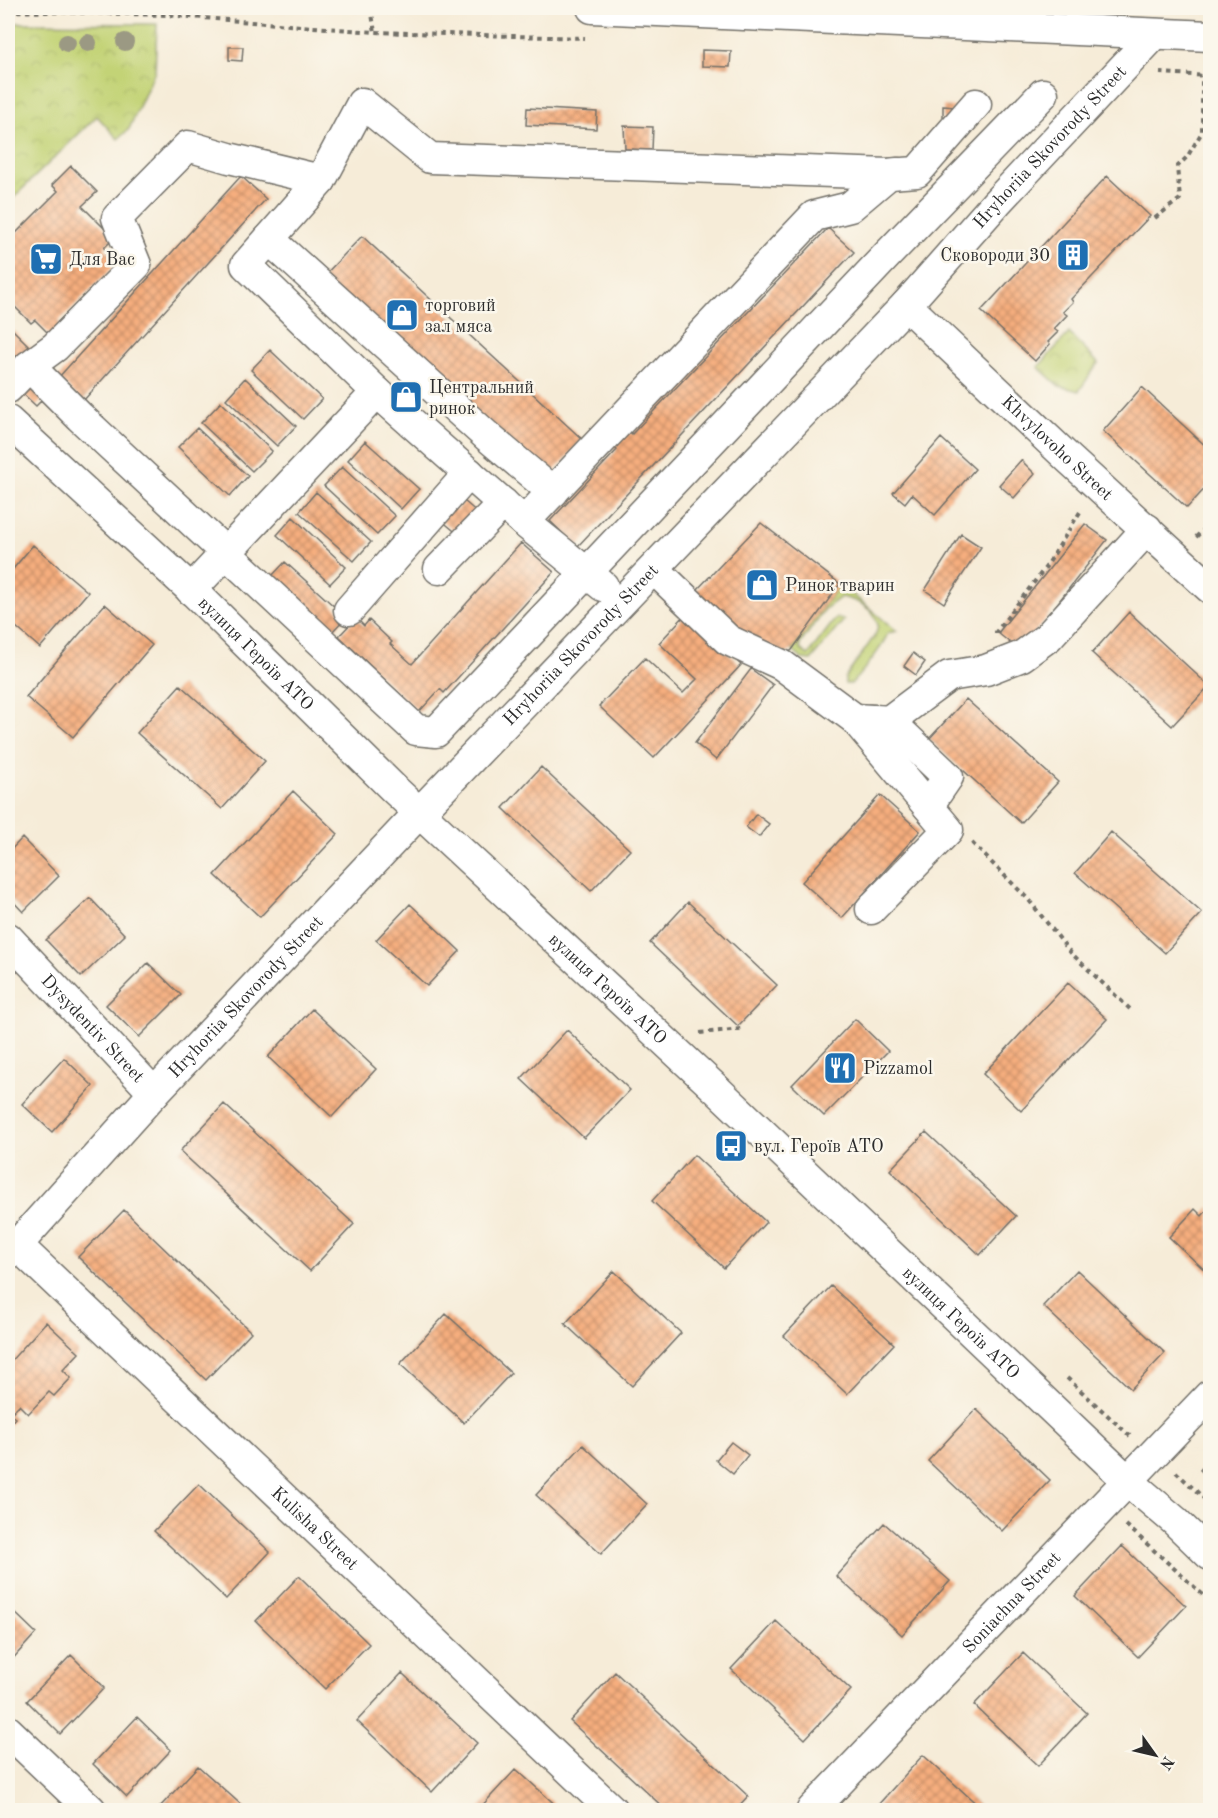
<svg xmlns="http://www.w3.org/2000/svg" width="1218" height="1818" font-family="'Old Standard TT',serif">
<defs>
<pattern id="grass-tufts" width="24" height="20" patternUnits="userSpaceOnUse" patternTransform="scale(1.5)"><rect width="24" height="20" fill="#c3d376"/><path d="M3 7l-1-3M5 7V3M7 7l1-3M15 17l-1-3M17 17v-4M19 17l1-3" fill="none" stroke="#a8b566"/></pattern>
<pattern id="park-crowns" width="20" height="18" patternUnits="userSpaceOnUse" patternTransform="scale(1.5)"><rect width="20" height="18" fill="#c3d376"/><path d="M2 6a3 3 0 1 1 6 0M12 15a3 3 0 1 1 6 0" fill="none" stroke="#a8b566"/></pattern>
<pattern id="building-cross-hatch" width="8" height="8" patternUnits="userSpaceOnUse" patternTransform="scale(1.5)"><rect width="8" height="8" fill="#f6ae7e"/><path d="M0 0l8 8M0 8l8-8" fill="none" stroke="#c78e67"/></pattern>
</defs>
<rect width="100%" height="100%" fill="#fbf7ec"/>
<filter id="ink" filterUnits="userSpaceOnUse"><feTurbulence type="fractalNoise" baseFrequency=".0167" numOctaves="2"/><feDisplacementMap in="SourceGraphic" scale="12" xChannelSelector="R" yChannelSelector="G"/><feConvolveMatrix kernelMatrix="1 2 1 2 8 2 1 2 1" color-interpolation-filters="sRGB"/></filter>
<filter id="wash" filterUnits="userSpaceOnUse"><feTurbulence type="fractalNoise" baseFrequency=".008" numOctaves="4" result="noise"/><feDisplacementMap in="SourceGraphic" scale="24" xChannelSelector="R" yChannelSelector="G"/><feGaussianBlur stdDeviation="1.35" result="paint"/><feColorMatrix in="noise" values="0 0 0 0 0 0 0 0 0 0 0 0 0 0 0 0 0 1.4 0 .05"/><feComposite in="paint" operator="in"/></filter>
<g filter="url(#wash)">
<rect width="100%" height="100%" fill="#f6ecd8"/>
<path fill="url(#grass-tufts)" stroke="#777f50" stroke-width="1.5" d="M840 584 897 631 888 633C881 650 863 671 851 684H845V678L876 634 878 625C874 608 857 600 841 597L825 609 800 644V649L808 655 836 618 844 620 811 660 802 659 792 650Z"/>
<path fill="url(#park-crowns)" stroke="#777f50" stroke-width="1.5" d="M8 23 157 24 155 71 129 129 118 139 97 116 8 203Z
M1069 333 1098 363 1079 391 1059 386 1038 367Z"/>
<g id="blocks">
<path fill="url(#building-cross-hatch)" d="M229 47H243L242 61 229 60Z
M702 50 731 51 730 67 702 66Z
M943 106 955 107 943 123Z
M527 108 597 112 596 129 526 125Z
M624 126 653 127 652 150 625 149Z
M71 166 97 192 82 206 114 238 104 248 118 262 58 322 63 326 52 337 35 320 31 323 8 300V241L58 191 52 185Z
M241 176 266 199 83 401 58 378Z
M1107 176 1150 216 1071 299 1073 302 1063 312 1067 315 1054 329 1058 332 1048 342 1050 344 1035 361 981 311Z
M828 228 854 252 577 547 550 521 617 450 608 441 623 425 632 434Z
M362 236 583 440 544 482 320 280Z
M8 325 32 349 8 374Z
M270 350 322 399 303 419 251 370Z
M29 375 48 394 36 406 16 387Z
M245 378 296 426 277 446 226 399Z
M1142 387 1210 450V483L1187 508 1103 431Z
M221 402 272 451 252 471 201 423Z
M197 428 248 476 230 496 178 447Z
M941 438 975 469 935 515 912 494 905 503 893 493Z
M365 441 419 489 401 509 348 460Z
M1021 460 1035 474 1014 498 999 485Z
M342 467 395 516 377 535 324 486Z
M316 492 371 542 354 561 299 512Z
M464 501 478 513 459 535 441 520 452 507 456 511Z
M293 517 346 567 330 584 277 535Z
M761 523 840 584 792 650 785 655 733 632 694 593Z
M1085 524 1107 540 1020 651 998 633Z
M961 534 981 547 944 603 925 590Z
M521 543 554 572 444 693 440 689 419 712 339 636 356 618 364 626 369 620 392 642 390 644 412 664Z
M33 545 88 592 40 648 8 620V575Z
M285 562 346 617 332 632 271 577Z
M105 604 152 645 73 737 26 697Z
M1129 612 1209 686 1172 726 1092 653Z
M686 614 741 665 654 758 599 706 645 658 683 693 697 679 659 643Z
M913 653 925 662 916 675 904 666Z
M751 669 773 685 716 760 695 743Z
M180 685 265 761 222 809 137 733Z
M966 699 1058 782 1021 823 929 739Z
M541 767 630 850 591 891 503 808Z
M293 791 338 834 260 917 215 875Z
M880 795 920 831 842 918 802 882Z
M756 814 769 824 759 837 746 827Z
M1111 832 1202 913 1165 953 1075 873Z
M22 838 59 876 23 912 8 896V853Z
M90 898 125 935 81 977 46 940Z
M688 902 777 985 738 1026 650 943Z
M410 904 460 951 427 986 376 940Z
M148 963 181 995 139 1037 106 1005Z
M1068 983 1107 1019 1021 1111 983 1074Z
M312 1009 376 1069 332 1117 268 1057Z
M855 1019 888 1051 824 1116 792 1085Z
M567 1030 630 1090 584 1138 521 1079Z
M64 1058 93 1086 52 1132 22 1104Z
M224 1104 354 1224 310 1271 180 1151Z
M926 1132 1016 1216 980 1255 890 1170Z
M694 1155 766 1222 724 1268 652 1201Z
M1210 1207V1275L1169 1237 1195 1209 1202 1216Z
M124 1210 251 1332 206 1380 78 1257Z
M1077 1270 1165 1353 1131 1389 1043 1306Z
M614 1271 681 1333 632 1386 565 1324Z
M831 1286 894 1344 847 1394 784 1336Z
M446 1314 511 1373 464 1423 400 1364Z
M46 1322 79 1353 63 1370 71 1378 54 1396 49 1392 28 1414 19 1405 10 1414 15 1418 8 1426V1364Z
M976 1409 1050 1480 1002 1531 928 1461Z
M731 1442 748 1455 733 1474 716 1460Z
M583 1445 647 1504 601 1554 536 1495Z
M1210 1458V1479L1200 1470Z
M199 1484 270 1552 226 1599 154 1531Z
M884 1523 950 1581 902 1635 836 1576Z
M1122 1546 1186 1606 1138 1657 1075 1596Z
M299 1576 369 1644 325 1689 256 1621Z
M8 1606 36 1633 8 1664Z
M776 1621 851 1690 805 1739 731 1669Z
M1023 1653 1087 1713 1038 1766 974 1705Z
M71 1655 104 1688 60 1734 27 1701Z
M615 1672 748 1796 735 1810H666L570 1721Z
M402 1673 477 1743 432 1792 357 1721Z
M137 1717 171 1750 127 1797 93 1764Z
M923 1755 983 1810H882L877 1806Z
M198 1766 247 1810H157Z
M516 1769 561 1810H478Z"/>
</g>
</g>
<g filter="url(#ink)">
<use href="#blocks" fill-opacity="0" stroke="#726f68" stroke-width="1.5"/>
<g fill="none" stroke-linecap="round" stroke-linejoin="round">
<defs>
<g id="minor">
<path d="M592 8 1210 36"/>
<path d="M269 239 488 437 553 492"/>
<path id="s1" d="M906 305 1069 459 1210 588"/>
<path d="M29 366 80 417 416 730 436 732 889 253 1043 94"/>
<path d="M8 388 29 366 55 347 136 265 117 218 188 146 229 158 321 180"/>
<path id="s2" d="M8 421 195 593 395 790 713 1086 1128 1481 1175 1521 1210 1555"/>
<path d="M524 522 814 216 850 207 889 174 898 173"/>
<path d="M439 569 503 503"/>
<path d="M654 569 728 640 782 665 855 719 948 830 871 909"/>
<path d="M603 586 524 522 377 392 246 265 321 180 362 103 430 158 889 174 917 172 976 104"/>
<path d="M191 590 377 392"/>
<path d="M349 610 469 473"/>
<path d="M855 719 889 721 949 676 986 670 1022 656 1048 637 1147 529"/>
<path d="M870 720 889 721 948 777 928 806"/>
<path id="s3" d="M8 938 154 1093"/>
<path id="s4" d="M17 1245 612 1810"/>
<path id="s5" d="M8 1255 154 1093 419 813 906 305 997 202 1155 34"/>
<path d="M8 1731 91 1810"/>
<path id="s6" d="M812 1810 1210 1395"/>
</g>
</defs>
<use href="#minor" stroke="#726f68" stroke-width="33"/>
<path stroke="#726f68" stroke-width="4" stroke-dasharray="4.5 4.5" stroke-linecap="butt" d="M371 8 375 32
M8 11 166 15 375 32 585 38
M1160 73 1210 76
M1155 218 1180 199 1177 167 1187 157 1202 132V76
M1196 537 1210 523
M996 634V632L1048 564 1080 512 1078 509
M972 843 1028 899 1071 953 1133 1012
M700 1033 741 1029
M1067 1378 1130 1436
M1176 1472 1210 1504
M1126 1525 1210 1601"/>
<use href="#minor" stroke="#fff" stroke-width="30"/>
</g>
<g fill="#9b9983">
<circle cx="125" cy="42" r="9"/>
<circle cx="67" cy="43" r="9"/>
<circle cx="88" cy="43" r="9"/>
</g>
</g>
<defs>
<symbol id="building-square" viewBox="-11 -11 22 22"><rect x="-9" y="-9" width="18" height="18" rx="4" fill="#1f6fb2" stroke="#fbf7ec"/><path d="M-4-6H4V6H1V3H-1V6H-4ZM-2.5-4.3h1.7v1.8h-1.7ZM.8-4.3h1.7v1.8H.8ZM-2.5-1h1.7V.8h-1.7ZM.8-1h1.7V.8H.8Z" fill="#fff"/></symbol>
<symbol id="supermarket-square" viewBox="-11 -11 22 22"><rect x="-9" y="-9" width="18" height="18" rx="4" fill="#1f6fb2" stroke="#fbf7ec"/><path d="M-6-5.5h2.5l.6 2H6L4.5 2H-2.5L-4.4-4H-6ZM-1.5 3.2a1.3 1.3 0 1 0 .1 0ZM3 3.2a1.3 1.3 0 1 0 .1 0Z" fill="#fff"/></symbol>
<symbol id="shop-square" viewBox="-11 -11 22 22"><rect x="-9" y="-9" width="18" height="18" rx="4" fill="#1f6fb2" stroke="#fbf7ec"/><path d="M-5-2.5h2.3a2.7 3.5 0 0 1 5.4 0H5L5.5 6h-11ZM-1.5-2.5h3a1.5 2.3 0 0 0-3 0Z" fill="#fff"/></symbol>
<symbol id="restaurant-square" viewBox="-11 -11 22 22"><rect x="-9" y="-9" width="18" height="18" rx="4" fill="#1f6fb2" stroke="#fbf7ec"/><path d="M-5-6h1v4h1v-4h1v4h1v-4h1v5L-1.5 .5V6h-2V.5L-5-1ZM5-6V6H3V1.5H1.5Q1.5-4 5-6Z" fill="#fff"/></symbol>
<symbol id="bus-square" viewBox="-11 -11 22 22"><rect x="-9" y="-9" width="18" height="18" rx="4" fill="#1f6fb2" stroke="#fbf7ec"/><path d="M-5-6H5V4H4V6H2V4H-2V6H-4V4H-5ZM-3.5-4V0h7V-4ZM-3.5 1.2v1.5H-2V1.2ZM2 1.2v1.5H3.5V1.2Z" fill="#fff"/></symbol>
</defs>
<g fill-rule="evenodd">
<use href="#building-square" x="1054" y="236" width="38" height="38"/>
<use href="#supermarket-square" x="27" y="240" width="38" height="38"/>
<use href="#shop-square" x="383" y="296" width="38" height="38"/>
<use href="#shop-square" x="387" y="378" width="38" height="38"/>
<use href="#shop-square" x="743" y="566" width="38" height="38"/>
<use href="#restaurant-square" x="821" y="1049" width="38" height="38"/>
<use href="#bus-square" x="712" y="1127" width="38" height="38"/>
</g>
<g text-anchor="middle" stroke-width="5" stroke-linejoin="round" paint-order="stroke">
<g font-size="18" fill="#2b2b2b" stroke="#fbf7ec">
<text dy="6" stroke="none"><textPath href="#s5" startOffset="1521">Hryhoriia Skovorody Street</textPath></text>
<text dy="6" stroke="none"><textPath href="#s1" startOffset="208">Khvylovoho Street</textPath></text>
<text dy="6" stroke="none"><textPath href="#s5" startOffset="837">Hryhoriia Skovorody Street</textPath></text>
<text dy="6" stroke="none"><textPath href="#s2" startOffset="340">вулиця Героїв АТО</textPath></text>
<text dy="6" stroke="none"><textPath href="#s2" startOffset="826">вулиця Героїв АТО</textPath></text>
<text dy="6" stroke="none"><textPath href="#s5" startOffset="351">Hryhoriia Skovorody Street</textPath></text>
<text dy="6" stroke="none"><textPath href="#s3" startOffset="124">Dysydentiv Street</textPath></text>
<text dy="6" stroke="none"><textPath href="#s2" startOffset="1312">вулиця Героїв АТО</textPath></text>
<text dy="6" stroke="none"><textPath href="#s4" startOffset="411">Kulisha Street</textPath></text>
<text dy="6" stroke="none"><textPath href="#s6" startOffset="288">Soniachna Street</textPath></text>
</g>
<g font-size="18" fill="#2b2b2b" stroke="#fbf7ec" text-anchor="start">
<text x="1050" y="261" text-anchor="end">Сковороди 30</text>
<text x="69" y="265">Для Вас</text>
<text x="425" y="311">торговий<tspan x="425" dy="21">зал мяса</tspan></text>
<text x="429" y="393">Центральний<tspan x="429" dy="21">ринок</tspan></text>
<text x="785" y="591">Ринок тварин</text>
<text x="863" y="1074">Pizzamol</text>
<text x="754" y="1152">вул. Героїв АТО</text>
</g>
</g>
<rect width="1218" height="1818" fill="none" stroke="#fbf7ec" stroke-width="30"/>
<g transform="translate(1155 1755) rotate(124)" stroke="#fbf7ec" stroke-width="4.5" paint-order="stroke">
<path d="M0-4.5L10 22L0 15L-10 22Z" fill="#2b2b2b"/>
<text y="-9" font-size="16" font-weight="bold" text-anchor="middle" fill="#2b2b2b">N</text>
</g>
</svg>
